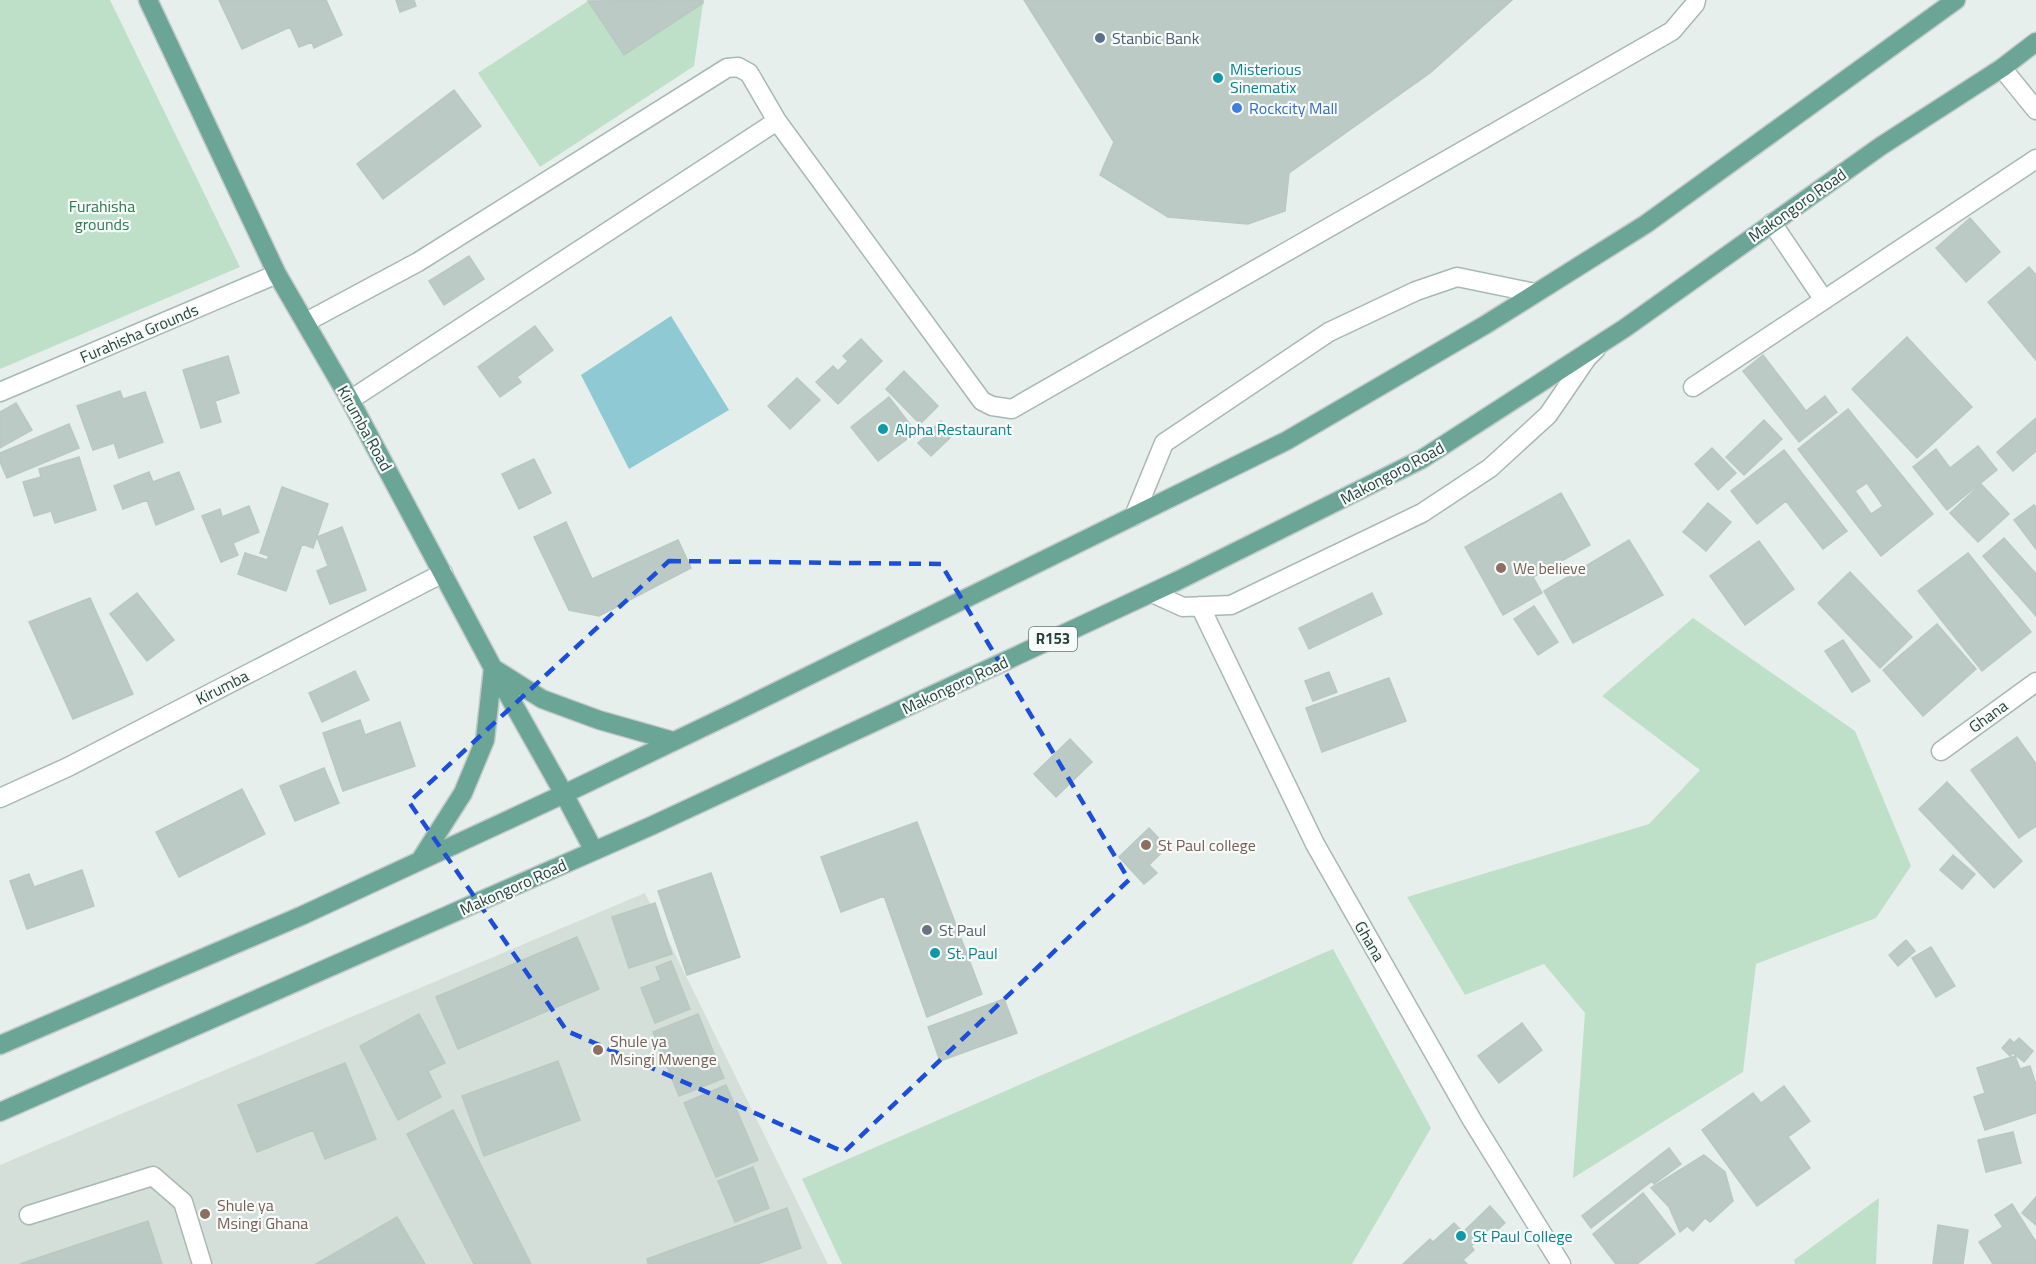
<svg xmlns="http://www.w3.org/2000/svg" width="2036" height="1264" font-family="'Titillium Web',sans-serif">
<rect width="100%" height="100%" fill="#e6efeb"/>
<path fill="#d4dfda" d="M645 893 828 1264H0V1165Z"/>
<path fill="#bfe0c8" d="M0 0H110L240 267 0 369Z
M588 1 624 55 703 3 694 66 540 167 478 73Z
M1693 618 1855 731 1911 866 1876 918 1756 964 1743 1072 1573 1178 1585 1013 1544 964 1465 995 1407 897 1649 824 1700 770 1602 696Z
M1333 949 1431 1128 1352 1264H842L802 1179Z
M1879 1198 1876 1264H1795L1794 1260Z"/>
<path fill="#8ec9d4" d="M671 316 729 410 629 469 581 375Z"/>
<path fill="#bbcac4" stroke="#b8c9c2" stroke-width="1.5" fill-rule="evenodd" d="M219 0H326L342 35 314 48 312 42 299 47 290 27 242 49Z
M396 0H414L416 6 400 12Z
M703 0V3L624 55 588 1Z
M1024 0H1512L1430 73 1289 173 1285 211 1248 224 1168 217 1100 175 1114 142Z
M454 90 481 126 383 199 357 164Z
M1970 218 2000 252 1966 282 1936 248Z
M469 256 484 279 444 305 429 281Z
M2029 267 2036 275V360L1988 302Z
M535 326 553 350 517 377 521 382 500 397 478 367Z
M1907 337 1972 407 1917 458 1852 389Z
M861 339 882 361 838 404 816 382 833 366 838 371 848 361 843 356Z
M1763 355 1806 411 1825 396 1837 412 1799 442 1743 371Z
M228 356 239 393 215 401 221 422 201 428 183 370Z
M904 371 938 406 920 424 886 389Z
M797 378 820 400 790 429 768 406Z
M120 391 123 399 145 392 163 442 119 458 114 443 93 450 77 406Z
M889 397 916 432 878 461 851 427Z
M16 403 32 430 0 448V412Z
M1848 409 1933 514 1881 556 1798 449ZM1867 483 1883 506 1871 514 1855 491Z
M2036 418V451L2013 471 1997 452Z
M1764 420 1782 439 1744 475 1726 457Z
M941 421 954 434 931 456 918 443Z
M69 424 79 448 7 478 0 462V453Z
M1978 446 1997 470 1947 510 1913 467 1936 449 1950 468Z
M1712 448 1736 473 1718 490 1695 464Z
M1784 450 1847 531 1823 549 1786 501 1757 524 1731 491Z
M79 457 96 510 55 523 51 511 34 516 23 482 41 477 39 469Z
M534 459 551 493 519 509 502 474Z
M149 472 153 482 179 472 194 509 156 525 147 500 123 509 114 486Z
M1981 484 2009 514 1978 542 1950 513Z
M282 487 328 504 313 548 302 544 286 591 238 574 245 553 267 560 269 556 260 553Z
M1561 493 1590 545 1533 577 1542 593 1503 615 1465 547Z
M1708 503 1731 522 1706 551 1683 532Z
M2034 505 2036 507V549L2014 520Z
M249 506 259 532 233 543 238 555 221 562 202 516 220 509 222 517Z
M566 522 592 579 678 540 691 568 599 616 569 610 534 537Z
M342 527 366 590 330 604 317 571 328 566 317 537Z
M2004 538 2036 574V616L1983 556Z
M1629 540 1663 595 1573 643 1544 591Z
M1759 541 1794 589 1745 625 1710 576Z
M1968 553 2031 632 1982 671 1918 591Z
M1850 572 1912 637 1880 668 1818 603Z
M137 593 174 640 147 661 110 614Z
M1372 593 1382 614 1309 649 1299 628Z
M90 598 133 694 73 719 29 622Z
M1534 606 1558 642 1538 655 1514 619Z
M1937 624 1976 669 1923 716 1883 670Z
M1843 640 1870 681 1852 692 1825 651Z
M355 671 369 700 322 722 309 693Z
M1329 672 1337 692 1313 701 1305 681Z
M1389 678 1406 721 1322 752 1306 708Z
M360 720 365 735 400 722 415 766 343 791 323 733Z
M2017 737 2036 764V826L2019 838 1971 770Z
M1070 739 1092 762 1056 797 1034 774Z
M324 768 339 803 295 821 280 786Z
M1947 782 2022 861 1994 888 1919 809Z
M242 789 265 834 179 877 156 832Z
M917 822 982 994 927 1017 884 896 841 912 821 857Z
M1149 828 1167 847 1149 865 1157 873 1144 884 1119 857Z
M1953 855 1975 874 1962 889 1940 870Z
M82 870 94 906 27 929 10 881 29 874 34 887Z
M711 873 740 957 687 975 658 891Z
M655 903 672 954 629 968 612 917Z
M577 937 599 989 458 1049 436 997Z
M1906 940 1915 951 1898 966 1889 955Z
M1931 947 1955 986 1936 997 1912 958Z
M671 961 690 1009 655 1023 641 988 661 980 656 967Z
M1004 999 1017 1033 940 1061 928 1027Z
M419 1014 445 1063 428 1071 441 1097 398 1120 360 1046Z
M698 1014 724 1078 679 1096 653 1032Z
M1522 1023 1542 1050 1499 1083 1478 1056Z
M2019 1038 2033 1051 2024 1062 2013 1053 2010 1056 2002 1048 2010 1039 2014 1043Z
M2015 1056 2020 1069 2030 1066 2036 1085V1113L1985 1130 1974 1097 1985 1093 1977 1068Z
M558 1061 580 1120 484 1156 462 1096Z
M345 1063 376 1139 325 1159 313 1130 257 1152 238 1105Z
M726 1085 758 1160 716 1177 684 1103Z
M1784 1086 1810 1121 1788 1137 1810 1168 1757 1206 1702 1130 1753 1093 1761 1103Z
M453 1110 531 1264H474L407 1134Z
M2013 1132 2021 1163 1986 1172 1978 1140Z
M1669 1148 1681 1164 1654 1184 1652 1181 1591 1228 1582 1216Z
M1704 1155 1725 1172 1733 1201 1710 1222 1705 1218 1693 1231 1687 1226 1680 1232 1669 1207 1651 1188Z
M753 1167 769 1208 735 1222 718 1181Z
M1643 1193 1675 1234 1637 1264H1616L1593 1234Z
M2036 1197V1225L2022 1213Z
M2012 1204 2036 1242V1264H1993L1979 1242 2003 1227 1995 1215Z
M1490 1206 1505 1223 1495 1232 1491 1227 1471 1246 1474 1250 1463 1260 1467 1264H1403L1430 1239 1433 1242 1454 1223 1463 1232Z
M787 1208 801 1248 757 1264H648L647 1259Z
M397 1217 425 1264H316Z
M148 1221 162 1264H20Z
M1938 1225 1968 1230 1963 1264H1933Z"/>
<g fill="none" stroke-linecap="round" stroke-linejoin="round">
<defs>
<path id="minor" d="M2002 68 2036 110
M1772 223 1824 300
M306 322 418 262 727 68 738 67 749 73 777 121 982 401 992 406 1012 409 1672 31 1695 4 1696 0
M1693 387 2036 159
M0 392 277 274
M350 400 777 121
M1134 516 1164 443 1329 332 1416 291 1457 277 1535 293
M1152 593 1183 607 1231 605 1422 513 1490 468 1548 415 1587 358 1596 349
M1200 606 1315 844 1472 1120 1561 1264
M1941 751 2036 682
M0 798 68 767 443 573
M29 1215 153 1176 183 1202 202 1264"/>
<path id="major" d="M148 0 277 274 350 400 493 668 564 794 594 851
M421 859 463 793 485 740 493 668 542 699 599 720 673 741
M0 1045 301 916 564 794 733 713 1286 441 1485 325 1646 224 1956 0
M0 1112 651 826 1177 581 1422 459 1625 328 1881 146 2002 68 2036 42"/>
</defs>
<use href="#minor" stroke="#a8b8b2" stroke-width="21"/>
<use href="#major" stroke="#c2cac8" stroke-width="21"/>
<use href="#minor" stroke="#fff" stroke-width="18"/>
<use href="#major" stroke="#6aa596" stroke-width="18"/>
</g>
<path fill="none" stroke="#1d4ed8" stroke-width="4.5" stroke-dasharray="12 8" stroke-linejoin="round" d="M669 561 941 564 1129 880 844 1152 567 1031 409 802Z"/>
<circle fill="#5c6f8a" stroke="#f7fbf9" stroke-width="2" cx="1100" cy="38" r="6"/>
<g fill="#0f9aa8" stroke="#f7fbf9" stroke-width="2">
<circle cx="1218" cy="78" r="6"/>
<circle cx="883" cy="429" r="6"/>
<circle cx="935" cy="953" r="6"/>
<circle cx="1461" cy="1236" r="6"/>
</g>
<circle fill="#3f7fe0" stroke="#f7fbf9" stroke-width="2" cx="1237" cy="108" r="6"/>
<g fill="#8d6e63" stroke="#f7fbf9" stroke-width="2">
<circle cx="1501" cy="568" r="6"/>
<circle cx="1146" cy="845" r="6"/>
<circle cx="598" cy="1050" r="6"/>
<circle cx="205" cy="1214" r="6"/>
</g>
<circle fill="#6b7280" stroke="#f7fbf9" stroke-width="2" cx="927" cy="930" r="6"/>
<g text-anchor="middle" stroke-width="4.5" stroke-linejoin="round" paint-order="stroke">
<rect fill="#f7fbf9" stroke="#637a73" stroke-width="1.5" x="1029" y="627" width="48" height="24" rx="4.5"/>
<g font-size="15" font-weight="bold" fill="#24423a">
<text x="1053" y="644">R153</text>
</g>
<g font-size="16" fill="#4e5e75" stroke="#f7fbf9" text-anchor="start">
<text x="1112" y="44">Stanbic Bank</text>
</g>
<g font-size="16" fill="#0d838f" stroke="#f7fbf9" text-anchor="start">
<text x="1230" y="75">Misterious<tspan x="1230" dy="18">Sinematix</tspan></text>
<text x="895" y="435">Alpha Restaurant</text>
<text x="947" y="959">St. Paul</text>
<text x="1473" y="1242">St Paul College</text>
</g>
<g font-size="16" fill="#366cbe" stroke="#f7fbf9" text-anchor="start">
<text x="1249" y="114">Rockcity Mall</text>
</g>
<g font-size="16" fill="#24423a" stroke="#f7fbf9">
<text transform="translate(1797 205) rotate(-35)" y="6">Makongoro Road</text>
<text transform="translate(139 333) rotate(-23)" y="6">Furahisha Grounds</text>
<text transform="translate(365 428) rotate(61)" y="6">Kirumba Road</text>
<text transform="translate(1392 473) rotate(-28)" y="6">Makongoro Road</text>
<text transform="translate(955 685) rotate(-25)" y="6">Makongoro Road</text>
<text transform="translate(222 687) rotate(-27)" y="6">Kirumba</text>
<text transform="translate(1988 716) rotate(-36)" y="6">Ghana</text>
<text transform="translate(513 887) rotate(-24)" y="6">Makongoro Road</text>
<text transform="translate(1370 941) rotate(60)" y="6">Ghana</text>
</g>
<g font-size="16" fill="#2d7a4b" stroke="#f7fbf9">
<text x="102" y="212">Furahisha<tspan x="102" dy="18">grounds</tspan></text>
</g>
<g font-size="16" fill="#785e54" stroke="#f7fbf9" text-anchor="start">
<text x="1513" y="574">We believe</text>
<text x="1158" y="851">St Paul college</text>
<text x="610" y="1047">Shule ya<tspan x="610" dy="18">Msingi Mwenge</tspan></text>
<text x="217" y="1211">Shule ya<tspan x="217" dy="18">Msingi Ghana</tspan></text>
</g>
<g font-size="16" fill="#5b616d" stroke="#f7fbf9" text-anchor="start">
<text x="939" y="936">St Paul</text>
</g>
</g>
</svg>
